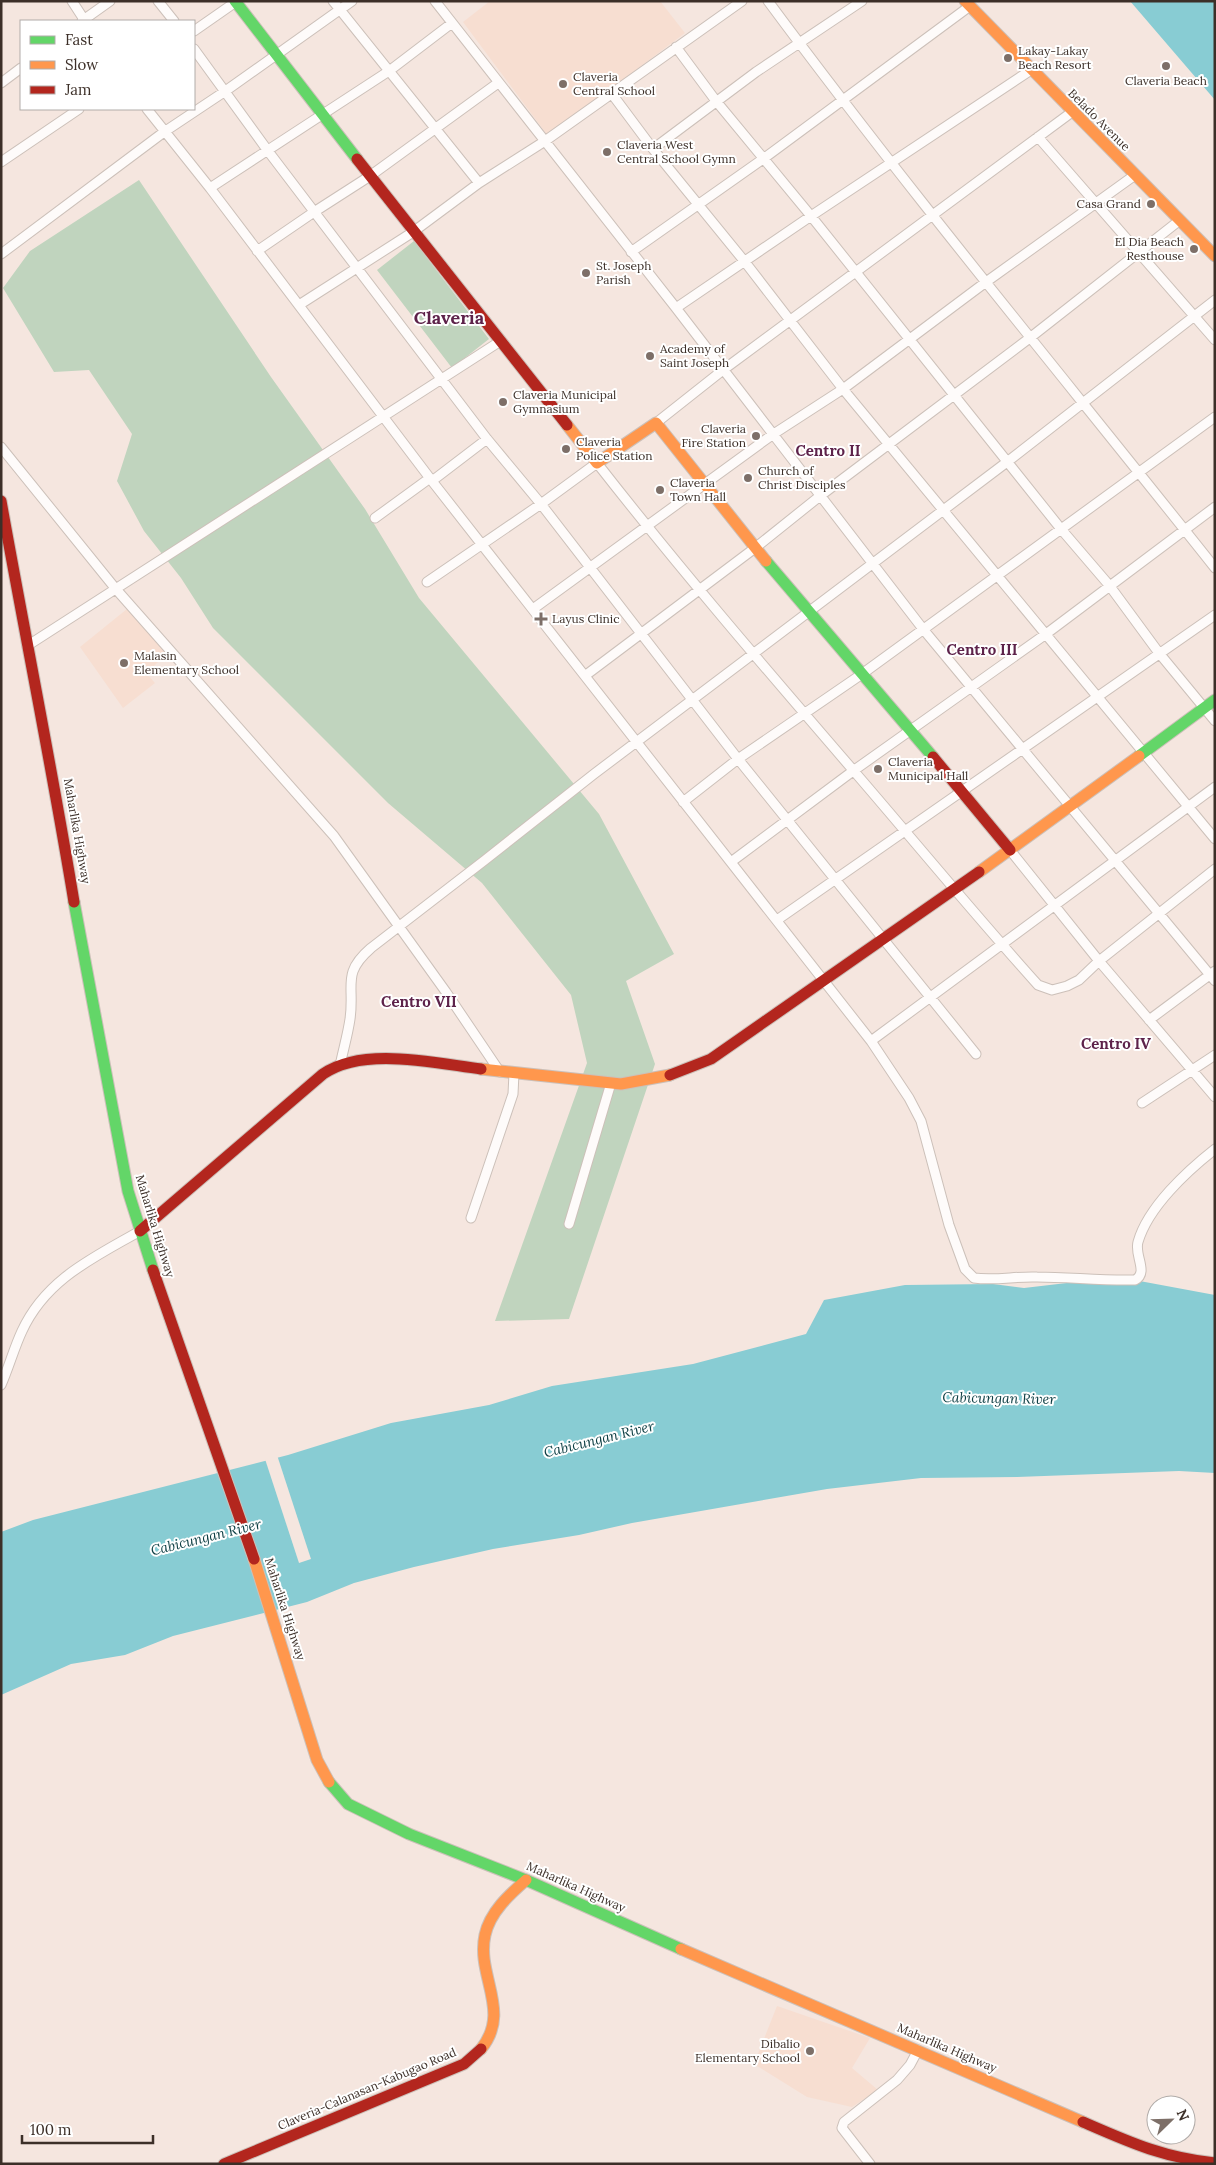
<svg xmlns="http://www.w3.org/2000/svg" width="1216" height="2165" font-family="Lora,serif">
<rect width="100%" height="100%" fill="#f5e6df"/>
<path fill="#f7ded1" d="M490 1H660L685 33 548 136 463 22Z
M127 609 168 653 146 673 155 683 123 708 80 647Z
M777 2006 870 2038 852 2068 878 2090 852 2107 807 2097 754 2064Z"/>
<path fill="#c0d4be" d="M139 180 271 377 365 509 419 598 599 814 674 954 626 981 655 1064 569 1319 495 1321 587 1063 571 995 482 883 388 803 213 628 181 578 144 531 117 481 132 434 89 370 54 372 3 288 30 251Z
M414 241 489 339 452 368 377 270Z"/>
<path fill="#88ccd3" d="M1130 1H1215V100Z
M1118 1277 1215 1295V1473L1179 1471 1017 1477 921 1478 827 1489 632 1523 579 1535 493 1549 414 1567 354 1583 307 1602 173 1636 125 1655 71 1664 1 1695V1532L33 1520 288 1455 391 1423 489 1405 552 1386 693 1364 806 1334 824 1300 905 1285 993 1284 1024 1288Z"/>
<path fill="#f5e6df" d="M277 1455 311 1559 299 1563 265 1459Z"/>
<g fill="none" stroke-linecap="round" stroke-linejoin="round">
<defs>
<path id="street" d="M72 1 85 21
M158 1 174 21
M333 1 479 183
M435 1 676 308 923 629 1215 981
M768 1C911 194 1065 379 1215 568
M82 21 110 1
M194 31 237 1
M676 47 716 101 811 216 1061 529 1109 585 1159 653 1215 721
M194 49 268 151 487 439 541 504 738 759 976 1054
M1 83 21 68
M612 94 653 149 745 262 843 389 1215 839
M147 109 210 188 432 481 871 1041
M1038 137 1215 340
M653 149 756 72 862 1
M1 162 79 109
M210 188 389 71 452 23
M257 251 314 212 370 176 498 83
M631 252 763 159 970 6
M1 254 164 132 224 92 352 1
M299 305 413 232 479 183 545 141 742 1
M676 308 811 216 1031 70
M656 423 723 370 1072 112
M1 447 115 588 334 836 446 992 500 1072
M432 481 487 439
M375 518 430 478
M427 582 541 504 597 463C679 568 766 669 853 770 915 842 975 915 1038 985L1052 990 1067 986 1079 980 1099 961 1215 869
M533 609 772 435 843 389 986 282 1135 175
M27 646 499 342
M586 675 755 548 820 496 1031 337 1180 220
M1215 787 871 1041 909 1098 921 1121 949 1225 965 1269 974 1278C995 1281 1016 1276 1037 1277 1069 1277 1102 1281 1135 1280 1149 1273 1134 1255 1138 1242 1148 1207 1187 1171 1215 1149
M683 802 738 759 862 674 1215 417
M1010 850 1099 961 1215 1097
M731 862 853 771 1046 634 1215 507
M777 920 1215 615
M1149 1020 1215 971
M341 1061C344 1047 348 1033 350 1019 355 985 341 974 371 948L485 860 594 774 1007 462 1215 300
M1142 1103 1215 1055
M471 1218 513 1094 514 1073
M569 1224 611 1083
M1 1385C9 1367 14 1348 22 1331 46 1279 93 1258 140 1231
M870 2164 842 2128 844 2122 897 2080 910 2065 918 2050"/>
<path id="fast" d="M235 1 357 159
M766 561 933 757
M1139 756 1215 700
M74 902 128 1191 153 1270
M329 1782 348 1804 409 1834 526 1880 681 1949"/>
<path id="slow" d="M965 1 1215 256
M567 425 597 463 656 423 766 561
M979 872 1139 756
M481 1069 621 1084 670 1075
M254 1559 317 1760 329 1782
M681 1949 1083 2122
M481 2049C512 2011 476 1976 485 1935 490 1912 509 1895 526 1880"/>
<path id="jam" d="M357 159 567 425
M1 501C25 635 52 768 74 902
M933 757 1010 850
M670 1075 711 1059 979 872
M140 1231 323 1074C363 1046 434 1063 481 1069
M153 1270 254 1559
M1083 2122C1129 2142 1164 2158 1215 2163
M224 2164 464 2064 481 2049"/>
</defs>
<use href="#street" stroke="#ccc0b9" stroke-width="11"/>
<use href="#fast" stroke="#ccc0b9" stroke-width="13"/>
<use href="#slow" stroke="#ccc0b9" stroke-width="13"/>
<use href="#jam" stroke="#ccc0b9" stroke-width="13"/>
<use href="#street" stroke="#fefbfa" stroke-width="9"/>
<use href="#fast" stroke="#63d668" stroke-width="11"/>
<use href="#slow" stroke="#ff974d" stroke-width="11"/>
<use href="#jam" stroke="#b3261e" stroke-width="11"/>
</g>
<g fill="#7d6f68" stroke="#fff" stroke-width="2">
<circle cx="1008" cy="58" r="5"/>
<circle cx="1166" cy="66" r="5"/>
<circle cx="563" cy="84" r="5"/>
<circle cx="607" cy="152" r="5"/>
<circle cx="1151" cy="204" r="5"/>
<circle cx="1194" cy="249" r="5"/>
<circle cx="586" cy="273" r="5"/>
<circle cx="650" cy="356" r="5"/>
<circle cx="503" cy="402" r="5"/>
<circle cx="756" cy="436" r="5"/>
<circle cx="566" cy="449" r="5"/>
<circle cx="748" cy="478" r="5"/>
<circle cx="660" cy="490" r="5"/>
<path d="M538.5 611.5h5v5h5v5h-5v5h-5v-5h-5v-5h5z"/>
<circle cx="124" cy="663" r="5"/>
<circle cx="878" cy="769" r="5"/>
<circle cx="810" cy="2051" r="5"/>
</g>
<g text-anchor="middle" stroke-width="4" stroke-linejoin="round" paint-order="stroke">
<g font-size="12" fill="#3c2f28" stroke="#fff" text-anchor="start">
<text x="1018" y="55">Lakay-Lakay<tspan x="1018" dy="14">Beach Resort</tspan></text>
<text x="573" y="81">Claveria<tspan x="573" dy="14">Central School</tspan></text>
<text x="1166" y="85" text-anchor="middle">Claveria Beach</text>
<text x="617" y="149">Claveria West<tspan x="617" dy="14">Central School Gymn</tspan></text>
<text x="1141" y="208" text-anchor="end">Casa Grand</text>
<text x="1184" y="246" text-anchor="end">El Dia Beach<tspan x="1184" dy="14">Resthouse</tspan></text>
<text x="596" y="270">St. Joseph<tspan x="596" dy="14">Parish</tspan></text>
<text x="660" y="353">Academy of<tspan x="660" dy="14">Saint Joseph</tspan></text>
<text x="513" y="399">Claveria Municipal<tspan x="513" dy="14">Gymnasium</tspan></text>
<text x="746" y="433" text-anchor="end">Claveria<tspan x="746" dy="14">Fire Station</tspan></text>
<text x="576" y="446">Claveria<tspan x="576" dy="14">Police Station</tspan></text>
<text x="758" y="475">Church of<tspan x="758" dy="14">Christ Disciples</tspan></text>
<text x="670" y="487">Claveria<tspan x="670" dy="14">Town Hall</tspan></text>
<text x="552" y="623">Layus Clinic</text>
<text x="134" y="660">Malasin<tspan x="134" dy="14">Elementary School</tspan></text>
<text x="888" y="766">Claveria<tspan x="888" dy="14">Municipal Hall</tspan></text>
<text x="800" y="2048" text-anchor="end">Dibalio<tspan x="800" dy="14">Elementary School</tspan></text>
</g>
<g font-size="12" fill="#3c2f28" stroke="#fff">
<text transform="translate(1099 120) rotate(45)" y="4">Belado Avenue</text>
<text transform="translate(77 831) rotate(80)" y="4">Maharlika Highway</text>
<text transform="translate(155 1226) rotate(73)" y="4">Maharlika Highway</text>
<text transform="translate(285 1609) rotate(72)" y="4">Maharlika Highway</text>
<text transform="translate(576 1887) rotate(24)" y="4">Maharlika Highway</text>
<text transform="translate(947 2048) rotate(23)" y="4">Maharlika Highway</text>
<text transform="translate(367 2089) rotate(-23)" y="4">Claveria-Calanasan-Kabugao Road</text>
</g>
<g font-size="14" font-style="italic" fill="#0b3d42" stroke="#fff">
<text transform="translate(999 1398) rotate(1)" y="5">Cabicungan River</text>
<text transform="translate(599 1439) rotate(-14)" y="5">Cabicungan River</text>
<text transform="translate(206 1537) rotate(-14)" y="5">Cabicungan River</text>
</g>
<g font-size="15" font-weight="bold" fill="#5d224a" stroke="#fff">
<text x="828" y="456">Centro II</text>
<text x="982" y="655">Centro III</text>
<text x="419" y="1007">Centro VII</text>
<text x="1116" y="1049">Centro IV</text>
</g>
<g font-size="18" font-weight="bold" fill="#5d224a" stroke="#fff">
<text x="449" y="324">Claveria</text>
</g>
</g>
<rect width="1216" height="2165" fill="none" stroke="#3c2f28" stroke-width="5"/>
<rect x="20" y="20" width="175" height="90" fill="#ffffff" stroke="#b1aca9"/>
<rect x="30" y="36" width="25" height="8" fill="#63d668" stroke="#b1aca9"/>
<text x="65" y="45" font-size="15" fill="#3c2f28">Fast</text>
<rect x="30" y="61" width="25" height="8" fill="#ff974d" stroke="#b1aca9"/>
<text x="65" y="70" font-size="15" fill="#3c2f28">Slow</text>
<rect x="30" y="86" width="25" height="8" fill="#b3261e" stroke="#b1aca9"/>
<text x="65" y="95" font-size="15" fill="#3c2f28">Jam</text>
<g transform="translate(1171 2120) rotate(67)"><circle r="24" fill="#ffffff" stroke="#b1aca9"/>
<path d="M0-4L9 19L0 12L-9 19Z" fill="#7d6f68"/>
<text y="-8" font-size="14" font-weight="bold" text-anchor="middle" fill="#3c2f28">N</text>
</g>
<path d="M22 2135v8h131v-8" fill="none" stroke="#3c2f28" stroke-width="2.5"/>
<text x="30" y="2135" font-size="15" fill="#3c2f28" stroke="#ffffff" stroke-width="4" paint-order="stroke">100 m</text>
</svg>
